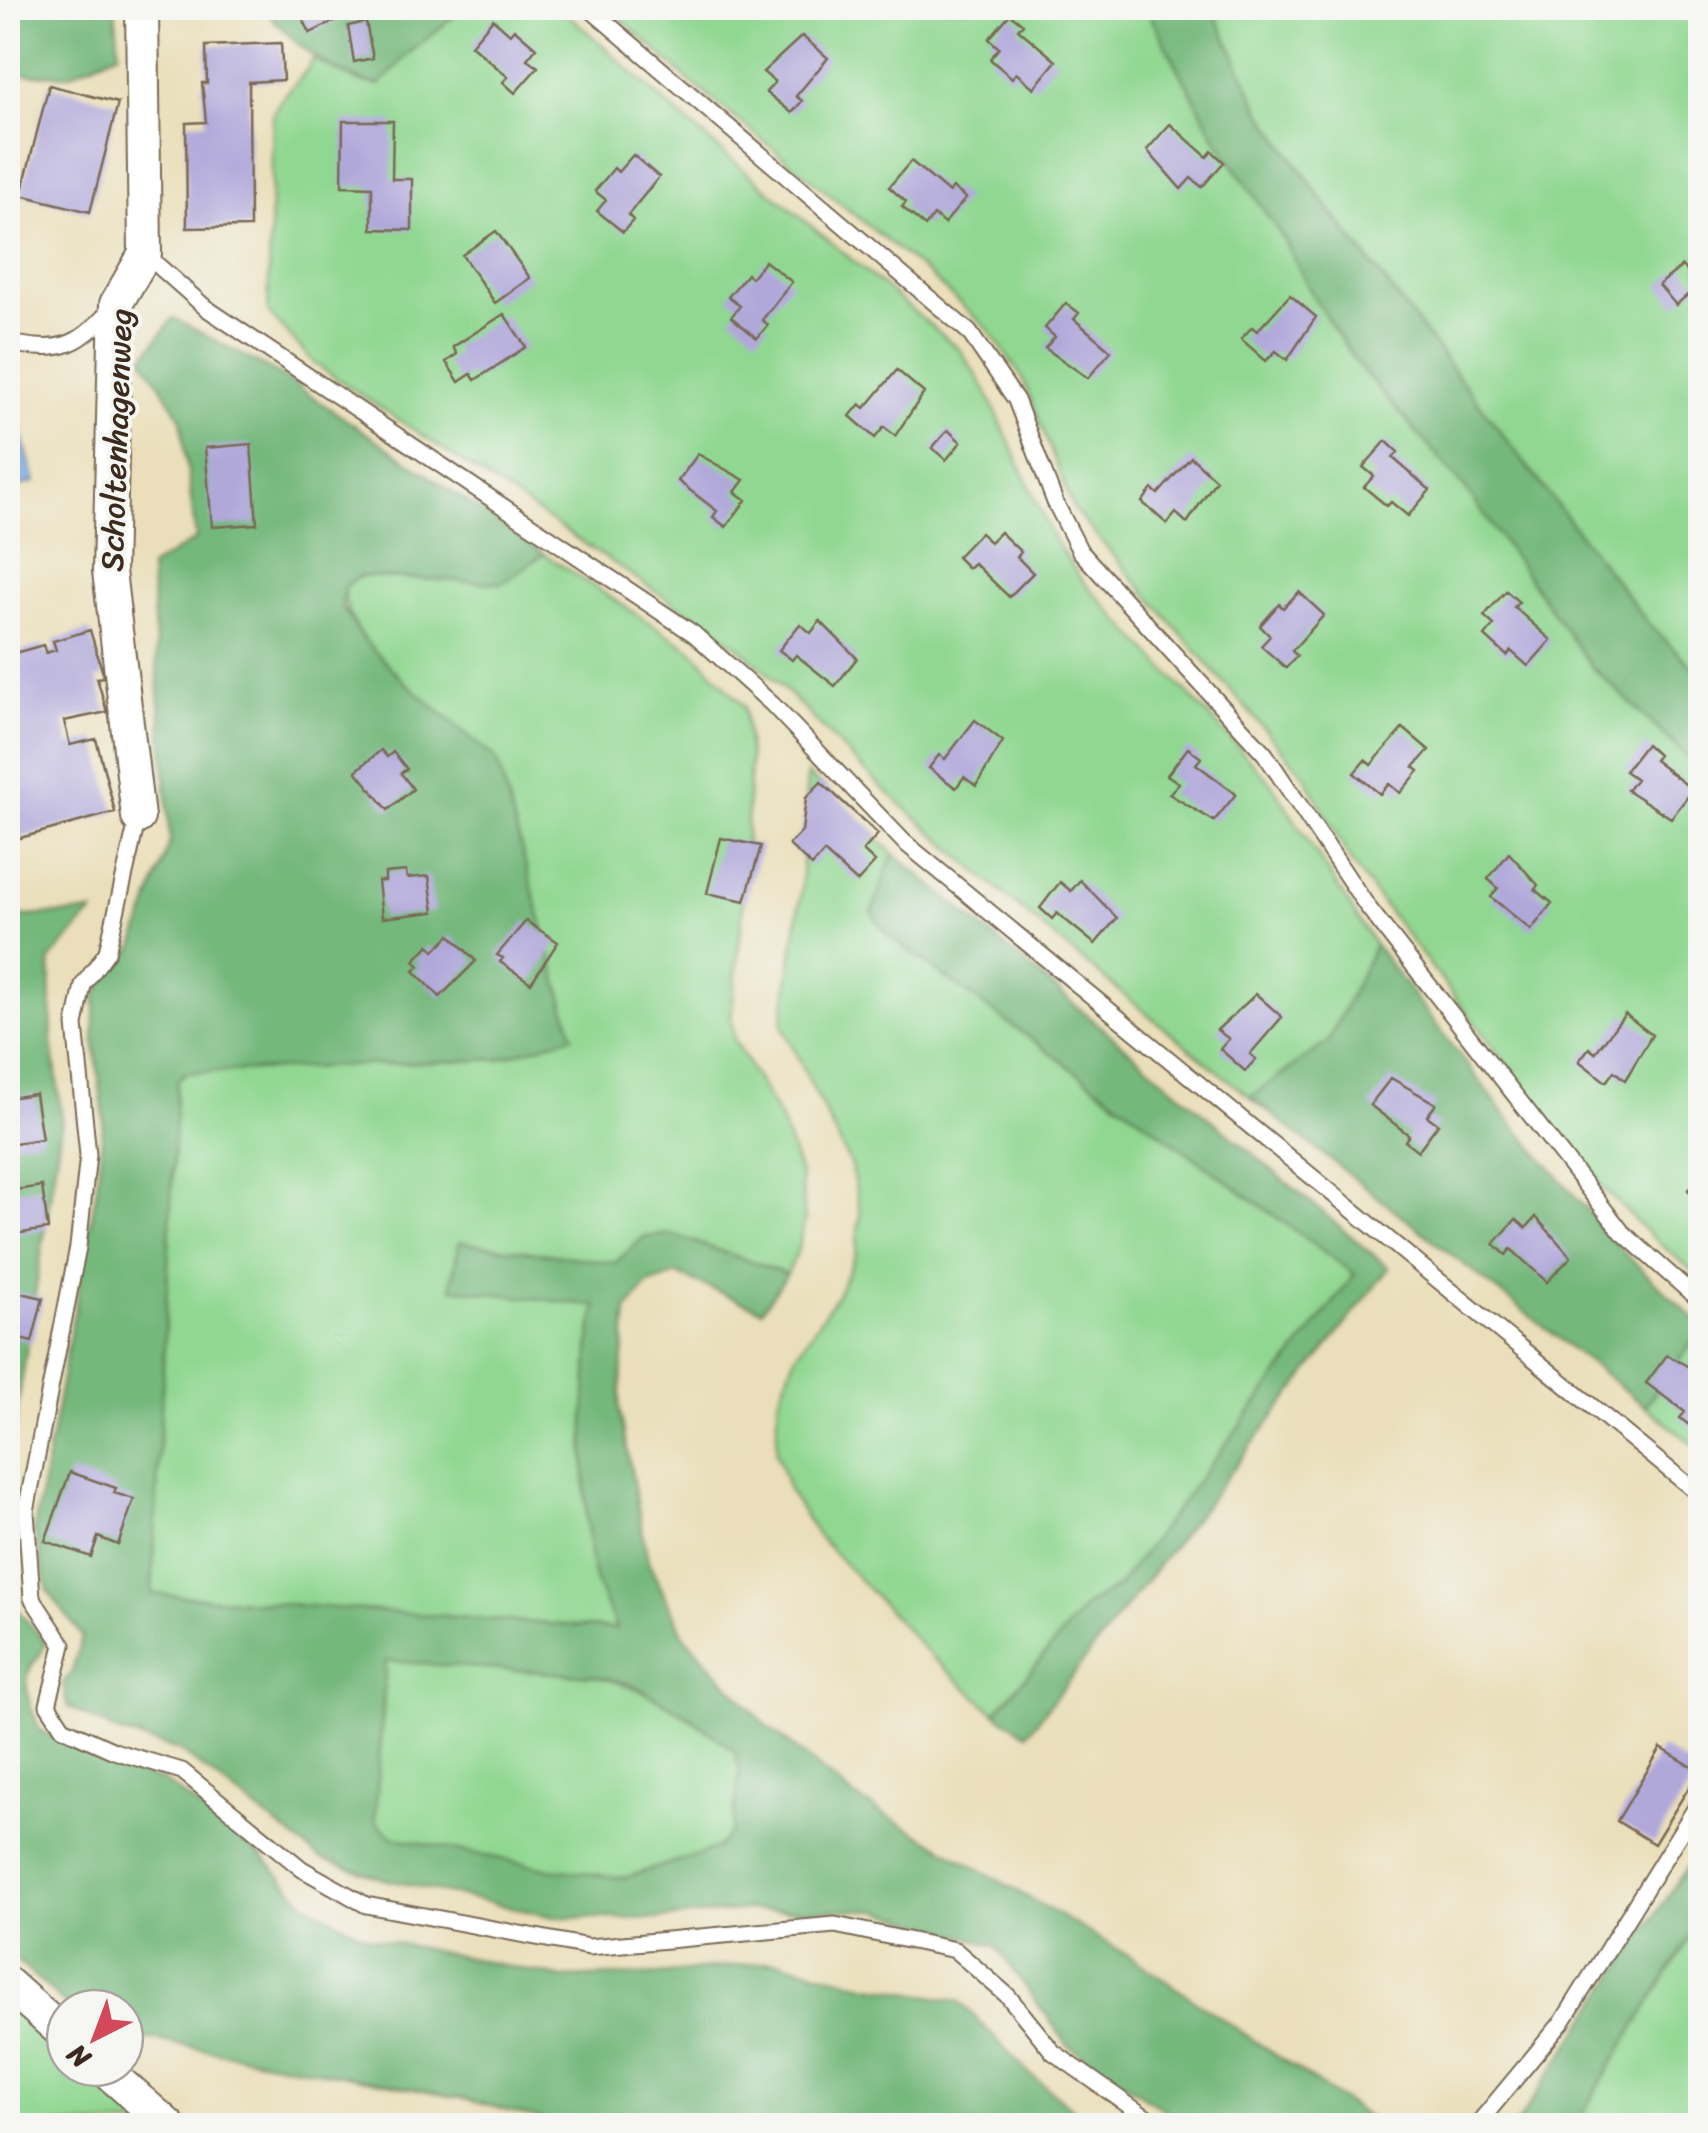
<svg xmlns="http://www.w3.org/2000/svg" width="1708" height="2133" font-family="Sriracha,sans-serif">
<rect width="100%" height="100%" fill="#f6f6f2"/>
<filter id="ink" filterUnits="userSpaceOnUse"><feTurbulence type="fractalNoise" baseFrequency=".01" numOctaves="2"/><feDisplacementMap in="SourceGraphic" scale="20" xChannelSelector="R" yChannelSelector="G"/><feConvolveMatrix kernelMatrix="1 2 1 2 8 2 1 2 1" color-interpolation-filters="sRGB"/></filter>
<filter id="wash" filterUnits="userSpaceOnUse"><feTurbulence type="fractalNoise" baseFrequency=".0048" numOctaves="4" result="noise"/><feDisplacementMap in="SourceGraphic" scale="40" xChannelSelector="R" yChannelSelector="G"/><feGaussianBlur stdDeviation="2.25" result="paint"/><feColorMatrix in="noise" values="0 0 0 0 0 0 0 0 0 0 0 0 0 0 0 0 0 1.4 0 .05"/><feComposite in="paint" operator="in"/></filter>
<g filter="url(#wash)">
<rect width="100%" height="100%" fill="#eadfba"/>
<path fill="#90d791" stroke="#668058" stroke-width="2.5" d="M464 8H561L689 124 960 350 985 388 1053 538 1081 579 1271 783 1375 945 1328 1042 1250 1097C1125 997 1000 894 882 787 831 740 788 688 735 644L315 364 268 312 273 114C283 90 303 82 313 59L357 81 379 85 408 54Z
M609 8H1146L1219 144 1285 241 1313 296 1356 363 1463 485 1590 665 1700 769V1277L1650 1235 1598 1183 1352 864 1305 776 1074 510 1023 379 989 330 929 275 687 79Z
M1212 8H1700V674L1651 627 1316 191 1260 110Z
M544 554 693 651 744 706 750 761 742 917 731 1019 735 1041 782 1122 800 1174 805 1219 797 1253 787 1274 671 1234 644 1237 616 1263 459 1243 451 1288 597 1306C581 1353 581 1529 595 1578 601 1596 610 1612 617 1629L152 1594 177 1081 184 1073 499 1059 497 760C455 724 340 645 344 587L360 576 502 583Z
M807 774 893 853 872 913 889 936 1355 1274 1118 1587 1087 1605 995 1713 934 1659 818 1536 790 1493 776 1452 779 1399 796 1355 837 1295 856 1254 860 1213 851 1166 782 1025 801 892Z
M1700 1331V1450L1645 1406Z
M386 1660 594 1676C649 1687 691 1718 735 1751L740 1772 732 1831 716 1849 624 1878 550 1869 392 1837 375 1822Z
M1700 1920V2125H1575Z
M8 2002 65 2052V2068H83L148 2125H8Z"/>
<path fill="#74b87b" stroke="#58714c" stroke-width="2.5" fill-rule="evenodd" d="M8 8H115L119 52 69 75 8 74Z
M264 8H464L408 54 380 85C329 75 296 46 264 8Z
M1146 8H1212L1260 110 1315 191 1651 627 1700 674V769L1590 665 1463 485 1356 363 1313 296 1285 241 1219 144Z
M173 318 282 376 544 554 502 583 360 576 344 587 342 606 363 639 406 683 497 760 573 1036 499 1059 185 1073 177 1081 152 1594 616 1629C610 1612 601 1596 595 1578 581 1529 581 1355 597 1306L451 1288 459 1242 615 1263 644 1237 671 1234 787 1274 762 1310 677 1274 648 1284 627 1310 619 1407 648 1561 685 1637 764 1723 853 1796 1126 1954 1379 2125H1187L1068 2045 996 1946 878 1910H745L660 1919 554 1917 384 1879 320 1858 179 1750 120 1733 67 1706 63 1682 72 1672 82 1636 48 1591 34 1530 96 1193 104 1119 94 1037 96 995 109 972 133 949 170 842 150 567 196 539 181 418 143 358ZM386 1661 595 1676 628 1683 689 1716 735 1751 740 1772 732 1831 716 1849 624 1878 550 1869 392 1837 375 1821Z
M893 853 1389 1268 1027 1734 995 1713 1087 1605 1118 1586 1355 1274 889 936 872 913Z
M93 912 50 960 52 1041 62 1119 8 1469V917Z
M1375 945 1507 1117 1625 1254 1700 1324V1331L1645 1406 1250 1097 1328 1042Z
M8 1570 17 1609 45 1642C43 1652 40 1654 34 1662 19 1683 31 1711 41 1731L108 1766 164 1781 264 1858 305 1903 367 1937 564 1978 659 1974 777 1961 865 1985 959 2001 1031 2075 1093 2125H562L460 2098 125 2034V2008H70L8 1953Z
M1700 1848V1920L1575 2125H1516Z"/>
<path fill="#74a5df" stroke="#58687e" stroke-width="2.5" d="M20 427 35 482 8 489V430Z"/>
<g id="blocks">
<path fill="#b1a8da" d="M303 8H341L345 16 310 33 299 10Z
M1010 14 1023 24 1018 29 1056 61 1034 88 1016 73 1012 78 990 59 999 48 989 39Z
M493 19 510 34 514 29 536 48 527 59 538 67 515 93 503 82 508 77 471 45Z
M366 22 373 58 354 62 348 26Z
M802 36 828 58 796 96 802 101 792 113 766 92 775 82 763 72Z
M281 43 283 80 249 82 250 227 187 228 186 123 206 122 202 83H207L206 46Z
M49 85 118 103 90 212 21 195Z
M343 121H393L392 179H412V230L372 229V187L342 186Z
M1170 124 1207 157 1212 151 1224 162 1202 187 1191 178 1181 189 1147 150Z
M633 155 659 177 628 215 633 220 623 232 597 211 606 200 595 191 614 168 618 172Z
M911 161 949 193 953 188 966 198 944 224 934 215 925 226 902 207 906 202 889 187Z
M496 231 530 278 495 303 462 255Z
M765 261 792 282 762 320 768 325 757 338 731 317 740 306 728 297 747 274 751 278Z
M1682 266 1699 285 1676 305 1659 285Z
M1290 295 1316 317 1287 360 1276 351 1266 361 1241 339 1252 327 1257 331Z
M1066 303 1079 313 1074 319 1111 351 1088 378 1045 348 1055 337 1045 328Z
M504 314 526 347 475 380 471 374 459 382 446 362 457 354 453 347Z
M897 370 924 393 895 436 884 427 875 438 850 416 860 404 865 408Z
M948 430 961 442 946 460 932 448Z
M1386 441 1398 452 1393 458 1430 490 1408 516 1391 502 1387 506 1364 487 1374 476 1363 467Z
M251 444 257 524 212 527 205 448Z
M698 454 744 480 735 492 746 500 726 527 713 517 717 511 678 481Z
M1191 457 1216 480 1187 523 1176 513 1167 524 1142 502 1152 489 1158 494Z
M1000 532 1021 552 1017 557 1033 573 1009 597 974 563 968 568 957 557 980 533 990 542Z
M1506 591 1519 602 1514 607 1551 640 1528 666 1511 651 1507 656 1485 636 1494 625 1484 616Z
M1299 592 1324 615 1292 651 1297 656 1286 668 1261 646 1270 636 1260 626 1279 604 1283 608Z
M820 621 857 658 835 686 796 655 792 660 779 650 800 624 811 633Z
M90 630 104 677 97 678 107 712 64 721 70 745 96 739 115 812 9 841 8 655 43 645 46 653 56 650 53 641Z
M975 720 1003 741 976 786 964 777 956 788 929 768 939 755 945 759Z
M1403 728 1429 750 1414 767 1419 771 1400 793 1389 784 1380 794 1354 773 1365 760 1371 765Z
M1646 744 1658 755 1654 760 1693 790 1671 818 1627 790 1636 779 1625 771Z
M1188 748 1201 758 1196 764 1236 794 1214 821 1169 794 1179 783 1167 775Z
M381 750 387 757 393 752 407 769 401 773 413 789 388 810 356 771Z
M821 782 878 834 863 851 875 862 857 882 824 852 812 866 789 845 802 831 806 798Z
M721 838 761 846 745 901 707 893Z
M1509 853 1538 885 1535 889 1552 903 1531 930 1491 897 1498 888 1488 879Z
M406 871 407 878 429 876 434 912 382 918 378 881H385V873Z
M1080 880 1117 918 1095 944 1057 913 1052 919 1040 908 1060 882 1071 891Z
M526 921 558 942 531 983 500 962 503 958 497 955Z
M450 935 476 961 440 997 414 971 419 966 414 961 429 945 434 951Z
M1256 994 1282 1017 1250 1054 1256 1059 1245 1071 1220 1049 1229 1039 1217 1030Z
M1625 1014 1652 1035 1625 1080 1614 1071 1606 1082 1579 1061 1589 1048 1595 1053Z
M1391 1078 1436 1104 1427 1116 1438 1124 1418 1151 1405 1141 1409 1135 1370 1105Z
M35 1094 42 1139 8 1144V1098Z
M1700 1175V1219L1690 1210 1698 1200 1688 1190Z
M42 1186 48 1229 8 1235V1191Z
M1536 1217 1571 1257 1547 1282 1511 1249 1506 1255 1494 1244 1516 1219 1526 1228Z
M8 1290 43 1298 32 1342 8 1336Z
M1667 1355 1700 1373V1419L1693 1428 1680 1418 1685 1412 1646 1383Z
M70 1472 116 1488 114 1493 134 1499 118 1545 98 1537 91 1557 45 1541Z
M1661 1748 1699 1771 1654 1844 1617 1821Z"/>
</g>
</g>
<g filter="url(#ink)">
<use href="#blocks" fill-opacity="0" stroke="#786955" stroke-width="2.5"/>
<g fill="none" stroke-linecap="round" stroke-linejoin="round">
<defs>
<path id="service" d="M589 8 969 332 1016 400 1055 502 1080 551 1265 754 1367 906 1622 1232 1700 1301
M145 254 206 308 694 634 772 704 904 842 1700 1495
M8 343C58 352 75 350 110 310
M138 817 107 952 83 985 75 1025 88 1155 78 1247 26 1511 32 1598 63 1645 48 1705 63 1728 114 1751 182 1771 302 1869 366 1905 589 1947 835 1925 955 1950 1008 1996 1053 2052 1158 2126
M1476 2126 1563 2021 1700 1801"/>
<path id="minor" d="M138 817 109 571 116 304 145 254 142 8
M8 1984 65 2035
M103 2068 169 2126"/>
</defs>
<use href="#service" stroke="#786955" stroke-width="19"/>
<use href="#minor" stroke="#786955" stroke-width="36"/>
<use href="#service" stroke="#fff" stroke-width="15"/>
<use href="#minor" stroke="#fff" stroke-width="32"/>
</g>
</g>
<g text-anchor="middle" stroke-width="8" stroke-linejoin="round" paint-order="stroke">
<g font-size="32" fill="#3b2a1e" stroke="#f6f6f2">
<text transform="translate(116 440) rotate(-88)" y="11">Scholtenhagenweg</text>
</g>
</g>
<rect width="1708" height="2133" fill="none" stroke="#f6f6f2" stroke-width="40"/>
<g transform="translate(95 2038) rotate(222)"><circle r="48" fill="#f6f6f2" stroke="#aba49d" stroke-width="2.5"/>
<path d="M0-8L18 38L0 25L-18 38Z" fill="#d1495b"/>
<text y="-15" font-size="28" font-weight="bold" text-anchor="middle" fill="#3b2a1e">N</text>
</g>
</svg>
